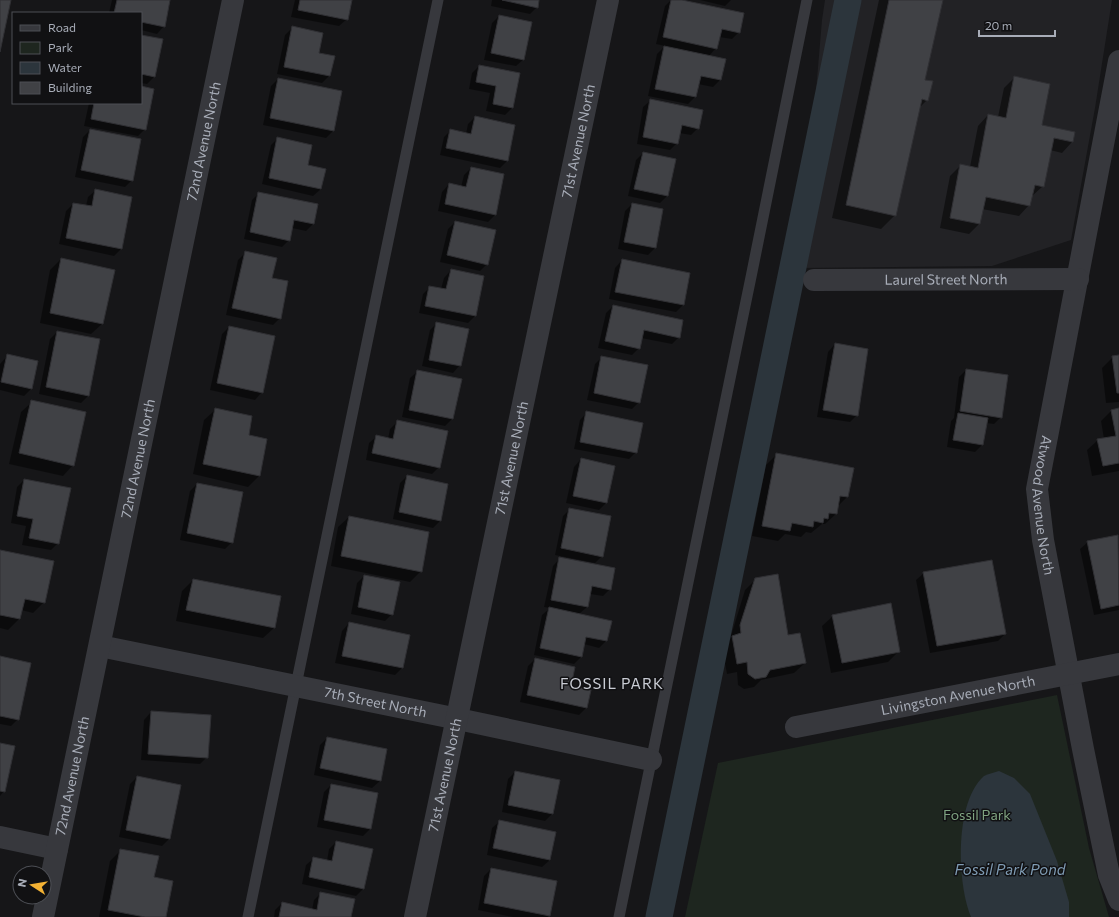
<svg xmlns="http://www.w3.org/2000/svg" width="1119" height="917" font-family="Commissioner,sans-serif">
<rect width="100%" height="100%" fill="#161618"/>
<path fill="#222225" d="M825 0H1112L1095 108 1071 240 992 266 801 268 822 20Z"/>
<path fill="#1e261f" d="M1057 695 1089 848 1109 917H685L718 763Z"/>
<path fill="#2c353c" d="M999 771 1014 778 1030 794 1057 861 1069 902V917H971C957 884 954 802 984 776 988 774 995 772 999 771Z"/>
<path fill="#0007" d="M112 0H169L164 26 157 34 141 30V13H109Z
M295 0H350L347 19 339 26 291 17Z
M492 0H538L537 7 530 14 491 6Z
M671 0H677L739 32 732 39 719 37 716 48 709 56 720 80 713 87 698 84 695 97 688 104 648 96 657 54 665 46 656 44 665 6Z
M700 0H731L725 6Z
M879 0H942L924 80 927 100 918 109 895 215 881 229 832 218Z
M499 16 524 59 516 66 484 60 492 23Z
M292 28 318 54 329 76 322 83 277 74 285 35Z
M141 36 154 77 147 84 141 83Z
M479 66 519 74 512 108 505 115 486 111 490 93 469 89 472 73Z
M1015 77 1041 126 1074 133 1072 142 1062 153 1050 150 1043 186 1031 197 1029 205 1019 216 982 209 979 224 969 234 940 228 950 176 961 165 970 167 978 126 988 115 998 117 1004 88Z
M278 79 341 92 333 131 326 138 263 125 271 86Z
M141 87 145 129 138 136 84 126 89 103H141Z
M651 100 698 128 691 135 679 133 677 143 670 150 637 144 643 107Z
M475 117 514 126 507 161 500 168 440 155 444 137 451 130 466 134 468 124Z
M90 130 132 180 125 187 75 177 83 137Z
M278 138 307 166 321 189 313 196 262 184 271 145Z
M643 153 667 196 660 203 628 196 636 160Z
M471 168 495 215 488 222 438 211 442 192 449 184 461 187 464 175Z
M96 190 121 249 114 256 59 244 66 211 73 204 86 206 88 197Z
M259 193 313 224 306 231 292 228 289 240 282 247 244 239 252 200Z
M632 204 662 210 655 248 648 255 618 249 625 211Z
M455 222 487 264 480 271 440 262 448 229Z
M245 253 271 278 280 318 273 325 226 315 238 260Z
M61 259 102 324 91 334 40 323 50 270Z
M622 260 683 305 676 312 609 299 615 268Z
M451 270 483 277 475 316 468 323 419 313 423 294 430 287 441 289 444 278Z
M613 306 679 337 672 344 641 338 639 348 632 355 598 348 606 313Z
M437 323 460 365 453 373 422 366 430 330Z
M229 327 262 392 255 400 210 390 222 334Z
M57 332 88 396 81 403 39 394 50 339Z
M835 344 857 415 850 422 817 417 828 352Z
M1119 344V402L1106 403 1102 368 1113 357 1119 356Z
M8 355 31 389 24 396 0 390V364Z
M602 357 639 402 632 409 587 400 595 364Z
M966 370 1001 417 994 424 986 423 982 445 975 452 947 447 951 421 954 418 959 377Z
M418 371 460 380 452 419 445 426 402 417 410 378Z
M32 402 73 465 63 476 9 464 21 412Z
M1119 409V471L1092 476 1087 450 1098 440 1104 439 1101 421 1111 411Z
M215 410 247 436 266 440 259 476 248 487 193 474 204 420Z
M587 412 636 452 629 459 574 449 580 420Z
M397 422 439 467 432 474 366 460 369 443 377 436 388 439 390 429Z
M777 454 847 497 837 507 836 514 825 524H822L811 533 806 532 801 537 785 534 778 541 752 536 766 465Z
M581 459 606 503 599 510 566 503 574 467Z
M407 476 440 521 433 528 393 519 400 483Z
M24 480 58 543 51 550 22 545 26 526 11 523 17 487Z
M197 484 232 542 225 549 180 540 190 491Z
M570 509 602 556 595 563 555 555 563 516Z
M349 517 421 571 410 582 331 566 338 527Z
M1117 536 1119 546V610L1094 615 1080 549 1088 542Z
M0 551 44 602 33 613 21 610 19 619 8 630 0 628Z
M560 558 610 589 603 596 590 594 587 607 579 614 611 621 606 641 599 648 584 644 581 657 574 664 534 655 542 615 550 608 544 607 553 566Z
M924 573 1005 634 998 641 930 653 916 580Z
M364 576 392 614 385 621 351 614 357 583Z
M756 579 787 636 805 663 794 673 761 680 754 687 744 689 738 685 737 672 727 674 722 648 730 639 745 590Z
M193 580 274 628 263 638 176 621 182 591Z
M833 616 899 651 888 662 831 673 822 626Z
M349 623 408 635 402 668 395 675 335 663 342 631Z
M0 657 18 719 11 726 0 724Z
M535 659 570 686 586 708 579 715 520 702 528 666Z
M151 712 207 757 200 764 141 760 144 720Z
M327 738 386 750 380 781 372 788 314 775 320 745Z
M0 744 4 791 0 796Z
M515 772 552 814 545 821 502 812 508 779Z
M137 777 169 839 162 846 119 837 130 784Z
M331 785 377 794 370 829 363 836 317 827 324 792Z
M500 821 550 860 542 867 487 855 492 828Z
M336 842 363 889 356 896 302 884 306 865 314 858 327 861 329 849Z
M121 850 153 878 165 917H99L110 861Z
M491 869 549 915 547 917H513L478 910 484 876Z
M321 893 350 917H274L275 910 282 903 312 910 314 900Z"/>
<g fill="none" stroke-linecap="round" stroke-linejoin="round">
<path stroke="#2c353c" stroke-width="27" d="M659 917 848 0"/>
</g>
<path fill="#404145" stroke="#303034" d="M0 0H11L0 52Z
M117 0H170L165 27 141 22V13H114Z
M300 0H352L348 20 298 10Z
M502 0H539L538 8Z
M671 0H682L744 13 740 33 722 29 717 49 663 37Z
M889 0H943L925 80 933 81 928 101 922 99 896 216 846 205Z
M499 15 532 22 524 60 491 53Z
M292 26 323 33 319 53 335 56 330 76 284 67Z
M141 35 163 39 155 77 141 74Z
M664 46 726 59 721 80 701 76 696 97 655 89Z
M479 65 520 73 513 108 493 104 496 86 476 82Z
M1014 76 1050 84 1042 125 1075 132 1073 142 1054 138 1044 187 1035 185 1030 206 986 197 980 224 950 218 960 164 978 168 988 114 1006 118Z
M278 78 342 91 334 131 270 118Z
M141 86 154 89 146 130 91 119 94 103H141Z
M650 99 703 110 699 129 682 125 678 144 643 137Z
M475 116 515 125 508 161 446 148 450 129 471 134Z
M90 129 141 139 133 181 81 170Z
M277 137 312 145 308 165 326 169 321 189 269 178Z
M643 152 676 159 668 196 634 189Z
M471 167 504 174 496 215 445 204 449 183 466 187Z
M95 189 132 197 122 249 66 238 73 203 92 206Z
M258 192 318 204 314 224 294 220 290 241 250 232Z
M632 203 663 209 656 248 624 242Z
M455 221 496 230 488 265 447 255Z
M245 251 277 258 272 278 288 281 281 319 232 308Z
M61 258 115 270 103 324 50 313Z
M622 259 690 273 684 305 615 292Z
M451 269 484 276 476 316 425 306 429 286 446 289Z
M613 305 683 320 680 338 644 330 640 349 605 341Z
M436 322 469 329 461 366 429 360Z
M229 326 275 336 263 393 217 383Z
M57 331 100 339 89 396 46 387Z
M835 343 868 349 858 416 823 410Z
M7 354 38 361 32 389 1 382Z
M1119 355V393H1117L1112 356Z
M601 356 648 365 640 403 594 393Z
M966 369 1008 375 1002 418 960 411Z
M417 370 462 379 453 419 409 410Z
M31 400 86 412 74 466 19 453Z
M215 408 252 416 249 435 267 439 260 476 203 464Z
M1119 408V463L1103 466 1097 439 1116 436 1111 410Z
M586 411 643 423 637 453 580 442Z
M958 413 988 418 983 445 953 440Z
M397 420 448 431 440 468 372 453 376 435 393 439Z
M776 453 854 468 848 497 840 496 837 514 829 513 828 519 824 518 823 523 814 521 813 527 792 523 790 531 762 526Z
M581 458 615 466 607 503 573 496Z
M407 475 448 484 441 521 399 512Z
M24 479 71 488 59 544 29 538 33 519 17 516Z
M197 483 243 492 233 543 187 533Z
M569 508 611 516 603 557 561 548Z
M349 516 429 532 422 572 341 556Z
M1118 535 1119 605 1101 609 1087 541Z
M0 550 54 561 45 603 25 599 20 619 0 615Z
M559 557 615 568 611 590 592 586 588 607 551 600Z
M992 560 1006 634 937 646 923 572Z
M778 574 788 635 800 633 806 663 770 670 766 677 755 679 748 674 747 662 737 664 732 636 741 633 740 625 755 578Z
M364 575 400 582 393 615 358 607Z
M193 579 281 596 275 628 186 610Z
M891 603 900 652 842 663 832 615Z
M549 607 612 621 607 641 586 637 582 657 540 648Z
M349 622 410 635 403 668 342 656Z
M0 656 31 663 19 720 0 716Z
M535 658 575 667 571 686 591 690 587 708 527 695Z
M151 711 211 715 208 758 148 754Z
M327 737 387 749 381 781 320 768Z
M0 743 15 746 5 792 0 791Z
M515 771 560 780 553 814 508 805Z
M137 776 181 785 170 839 126 830Z
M331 784 378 793 371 829 324 820Z
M499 820 556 832 550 860 493 848Z
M336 841 373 849 364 889 309 877 313 857 332 861Z
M120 849 159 856 154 877 173 881 166 917H145L108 910Z
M491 868 557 881 550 916 484 903Z
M320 892 355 899 351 917H279L282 902 317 910Z"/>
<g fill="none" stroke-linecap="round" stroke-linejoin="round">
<path stroke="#37383d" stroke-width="11" d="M248 917 438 0
M619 917 751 277 807 0"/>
<g stroke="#37383d" stroke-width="22">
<path id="s1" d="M1119 61 1037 489 1043 540 1083 749 1109 875 1119 900"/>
<path id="s2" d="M814 280 1078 279"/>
<path id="s3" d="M100 646 458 719 651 760"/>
<path id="s4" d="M796 727 1119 664"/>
<path d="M0 837 57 849"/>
<path id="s5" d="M43 917 233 0"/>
<path id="s6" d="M415 917 608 0"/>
</g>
</g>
<g text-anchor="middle" stroke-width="3" stroke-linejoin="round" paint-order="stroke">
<g font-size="14" fill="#a8adb8" stroke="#111113">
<text dy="5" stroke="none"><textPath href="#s5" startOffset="792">72nd Avenue North</textPath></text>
<text dy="5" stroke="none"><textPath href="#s6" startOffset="793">71st Avenue North</textPath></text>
<text dy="5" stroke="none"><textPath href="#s2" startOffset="132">Laurel Street North</textPath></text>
<text dy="5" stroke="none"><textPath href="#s5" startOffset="468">72nd Avenue North</textPath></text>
<text dy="5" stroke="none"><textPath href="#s6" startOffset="469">71st Avenue North</textPath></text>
<text dy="5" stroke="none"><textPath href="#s1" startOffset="452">Atwood Avenue North</textPath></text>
<text dy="5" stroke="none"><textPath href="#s4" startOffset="165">Livingston Avenue North</textPath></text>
<text dy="5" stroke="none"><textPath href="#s3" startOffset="281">7th Street North</textPath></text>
<text dy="5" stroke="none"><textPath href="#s5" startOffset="144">72nd Avenue North</textPath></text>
<text dy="5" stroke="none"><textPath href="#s6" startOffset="145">71st Avenue North</textPath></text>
</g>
<g font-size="14" fill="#7fa381" stroke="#111113">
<text x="977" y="820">Fossil Park</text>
</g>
<g font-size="15" letter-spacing="1" fill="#c9ccd4" stroke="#111113">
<text x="612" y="689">FOSSIL PARK</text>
</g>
<g font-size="15" font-style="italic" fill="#7f9bb3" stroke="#111113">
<text x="1010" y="875">Fossil Park Pond</text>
</g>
</g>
<rect x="12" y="12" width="130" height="92" fill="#111113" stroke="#4d4f55"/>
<rect x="20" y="25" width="20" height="6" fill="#37383d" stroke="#4d4f55"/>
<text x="48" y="32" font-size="12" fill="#a8adb8">Road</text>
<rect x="20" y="42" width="20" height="12" fill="#1e261f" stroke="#4d4f55"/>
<text x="48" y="52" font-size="12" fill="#a8adb8">Park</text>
<rect x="20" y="62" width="20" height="12" fill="#2c353c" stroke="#4d4f55"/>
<text x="48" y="72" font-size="12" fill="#a8adb8">Water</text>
<rect x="20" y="82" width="20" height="12" fill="#404145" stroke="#4d4f55"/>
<text x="48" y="92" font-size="12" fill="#a8adb8">Building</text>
<g transform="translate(32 885) rotate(282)"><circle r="19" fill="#111113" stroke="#4d4f55"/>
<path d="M0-3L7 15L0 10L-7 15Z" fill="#f2b134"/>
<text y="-6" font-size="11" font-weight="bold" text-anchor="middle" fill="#a8adb8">N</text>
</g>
<path d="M979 30v6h76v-6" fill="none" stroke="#a8adb8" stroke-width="2"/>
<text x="985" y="30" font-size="12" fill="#a8adb8" stroke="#111113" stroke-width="3" paint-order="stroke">20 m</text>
</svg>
